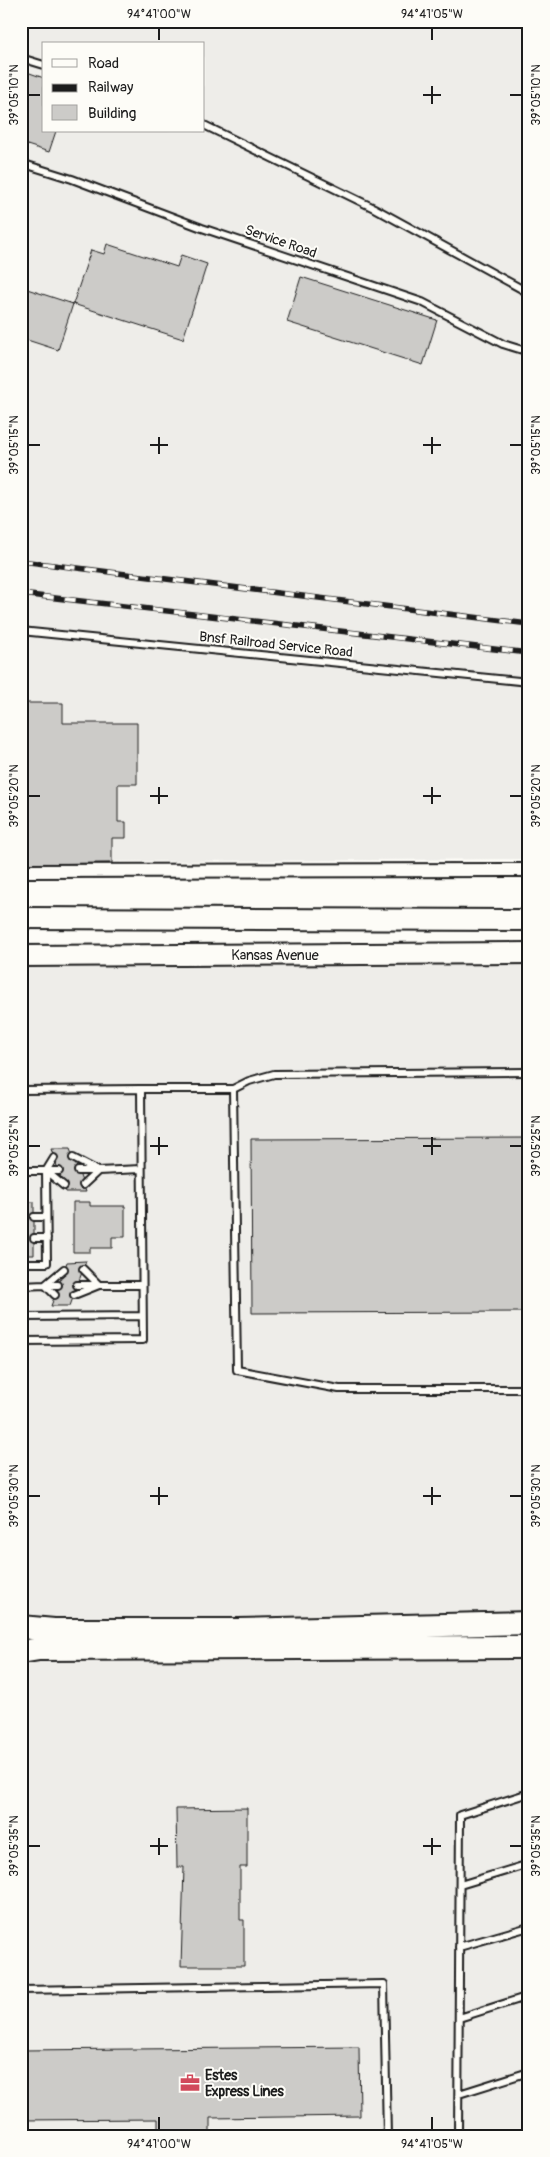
<svg xmlns="http://www.w3.org/2000/svg" width="550" height="2157" font-family="Pangolin,sans-serif">
<rect width="100%" height="100%" fill="#fdfcf7"/>
<filter id="ink" filterUnits="userSpaceOnUse"><feTurbulence type="fractalNoise" baseFrequency=".02" numOctaves="2"/><feDisplacementMap in="SourceGraphic" scale="10" xChannelSelector="R" yChannelSelector="G"/><feConvolveMatrix kernelMatrix="1 2 1 2 8 2 1 2 1" color-interpolation-filters="sRGB"/></filter>
<g filter="url(#ink)">
<path fill="#eeede9" fill-rule="evenodd" d="M21 21H529V859L21 862ZM44 44H204V131H44Z
M529 957V2136H21V958Z"/>
<path fill="#cccbc8" stroke="#1c1c1c" d="M21 70 44 78V131H56L49 152 21 143Z
M107 244 177 267 181 255 207 264 183 339 73 304 91 250 104 254Z
M301 277 437 320 423 365 287 322Z
M21 287 73 304 58 350 21 338Z
M21 703H63V723H137V784H118V822H126V838H112V863L21 864Z
M529 1138V1312L252 1313 251 1139Z
M51 1149H70L86 1192H66Z
M21 1202H34V1255H21Z
M73 1202H90V1206H125V1237H112V1248H90V1252H73Z
M86 1261 70 1306H51L67 1262Z
M247 1808V1867H240V1920H244V1966H181L184 1867H177L176 1809Z
M359 2047 360 2116 210 2118V2136H158V2119L21 2120V2050Z"/>
<g fill="none" stroke-linecap="round" stroke-linejoin="round">
<defs>
<path id="service" d="M21 58 44 65
M204 125 374 208 529 293
M21 163 72 179 202 228 422 302 503 344 529 352
M21 631 529 682
M141 1089H233L249 1081 274 1074 529 1072
M233 1089 237 1370 339 1389H529
M21 1090 141 1089 143 1340 21 1341
M73 1158 98 1171
M21 1171H46L64 1186
M46 1171H59
M78 1171H97
M83 1185 98 1171 141 1169
M34 1217H46
M34 1238H47
M21 1263H47L46 1171 54 1158
M83 1269 99 1285
M45 1285 64 1269
M45 1285H58
M77 1285H95
M21 1286 45 1285 55 1295
M74 1295 99 1285H142
M21 1317 142 1316
M460 1885 529 1864
M459 1947 529 1927
M21 1990 384 1984 387 2136
M459 2018 529 1996
M459 2094 529 2072
M458 2136 460 1815 529 1793
M528 2136H529"/>
<path id="minor" d="M21 871 529 870"/>
<path id="primary" d="M21 918 529 920
M21 956 529 953"/>
<path id="motorway" d="M21 1627 54 1630H239L529 1623
M21 1652 39 1649 529 1647"/>
</defs>
<use href="#service" stroke="#1c1c1c" stroke-width="10"/>
<use href="#minor" stroke="#1c1c1c" stroke-width="16"/>
<use href="#primary" stroke="#1c1c1c" stroke-width="24"/>
<use href="#motorway" stroke="#1c1c1c" stroke-width="26"/>
<use href="#service" stroke="#fdfcf7" stroke-width="6"/>
<use href="#minor" stroke="#fdfcf7" stroke-width="12"/>
<use href="#primary" stroke="#fdfcf7" stroke-width="20"/>
<use href="#motorway" stroke="#fdfcf7" stroke-width="22"/>
<defs>
<path id="rail" d="M21 561 529 624
M21 594 529 653"/>
</defs>
<use href="#rail" stroke="#1c1c1c" stroke-width="5.5"/>
<use href="#rail" stroke="#fdfcf7" stroke-width="4" stroke-dasharray="11" stroke-linecap="butt"/>
</g>
</g>
<path fill="none" stroke="#1c1c1c" stroke-width="2" d="M159 28V40M432 28V40M432 86V104M28 95H40M423 95H441M510 95H522M159 437V454M432 437V454M28 445H40M150 445H168M423 445H441M510 445H522M159 787V804M432 787V804M28 796H40M150 796H168M423 796H441M510 796H522M159 1137V1155M432 1137V1155M28 1146H40M150 1146H168M423 1146H441M510 1146H522M159 1487V1505M432 1487V1505M28 1496H40M150 1496H168M423 1496H441M510 1496H522M159 1838V1855M432 1838V1855M28 1846H40M150 1846H168M423 1846H441M510 1846H522M159 2117V2130M432 2117V2130"/>
<defs>
<symbol id="office-bare" viewBox="-9 -9 18 18"><path d="M-6-3h4V-5.5h4V-3h4V5H-6ZM-1-4.5V-3h2v-1.5ZM-6 0V1H6V0Z" fill="#d1495b" stroke="#fdfcf7" stroke-width="2.5" paint-order="stroke"/></symbol>
</defs>
<g fill-rule="evenodd">
<use href="#office-bare" x="176" y="2069" width="28" height="28"/>
</g>
<g text-anchor="middle" stroke-width="4" stroke-linejoin="round" paint-order="stroke">
<g font-size="14" fill="#1c1c1c" stroke="#fdfcf7">
<text transform="translate(281 241) rotate(19)" y="5">Service Road</text>
<text transform="translate(276 644) rotate(6)" y="5">Bnsf Railroad Service Road</text>
<text x="275" y="960">Kansas Avenue</text>
</g>
<g font-size="14" font-weight="bold" fill="#1c1c1c" stroke="#fdfcf7" text-anchor="start">
<text x="205" y="2080">Estes<tspan x="205" dy="16">Express Lines</tspan></text>
</g>
</g>
<rect width="550" height="2157" fill="none" stroke="#fdfcf7" stroke-width="55"/>
<rect x="42" y="42" width="162" height="90" fill="#fdfcf7" stroke="#a3a29f"/>
<rect x="52" y="59" width="25" height="8" fill="#fdfcf7" stroke="#a3a29f"/>
<text x="88" y="68" font-size="15" fill="#1c1c1c">Road</text>
<rect x="52" y="84" width="25" height="8" fill="#1c1c1c" stroke="#a3a29f"/>
<text x="88" y="92" font-size="15" fill="#1c1c1c">Railway</text>
<rect x="52" y="105" width="25" height="15" fill="#cccbc8" stroke="#a3a29f"/>
<text x="88" y="118" font-size="15" fill="#1c1c1c">Building</text>
<rect x="28" y="28" width="494" height="2102" fill="none" stroke="#1c1c1c" stroke-width="2"/>
<g font-size="12" text-anchor="middle" fill="#1c1c1c">
<text x="159" y="18">94°41'00"W</text>
<text x="432" y="18">94°41'05"W</text>
<text transform="translate(536 95) rotate(-90)" y="4">39°05'10"N</text>
<text transform="translate(14 95) rotate(-90)" y="4">39°05'10"N</text>
<text transform="translate(14 445) rotate(-90)" y="4">39°05'15"N</text>
<text transform="translate(536 445) rotate(-90)" y="4">39°05'15"N</text>
<text transform="translate(14 796) rotate(-90)" y="4">39°05'20"N</text>
<text transform="translate(536 796) rotate(-90)" y="4">39°05'20"N</text>
<text transform="translate(14 1146) rotate(-90)" y="4">39°05'25"N</text>
<text transform="translate(536 1146) rotate(-90)" y="4">39°05'25"N</text>
<text transform="translate(14 1496) rotate(-90)" y="4">39°05'30"N</text>
<text transform="translate(536 1496) rotate(-90)" y="4">39°05'30"N</text>
<text transform="translate(536 1846) rotate(-90)" y="4">39°05'35"N</text>
<text transform="translate(14 1846) rotate(-90)" y="4">39°05'35"N</text>
<text x="159" y="2148">94°41'00"W</text>
<text x="432" y="2148">94°41'05"W</text>
</g>
</svg>
